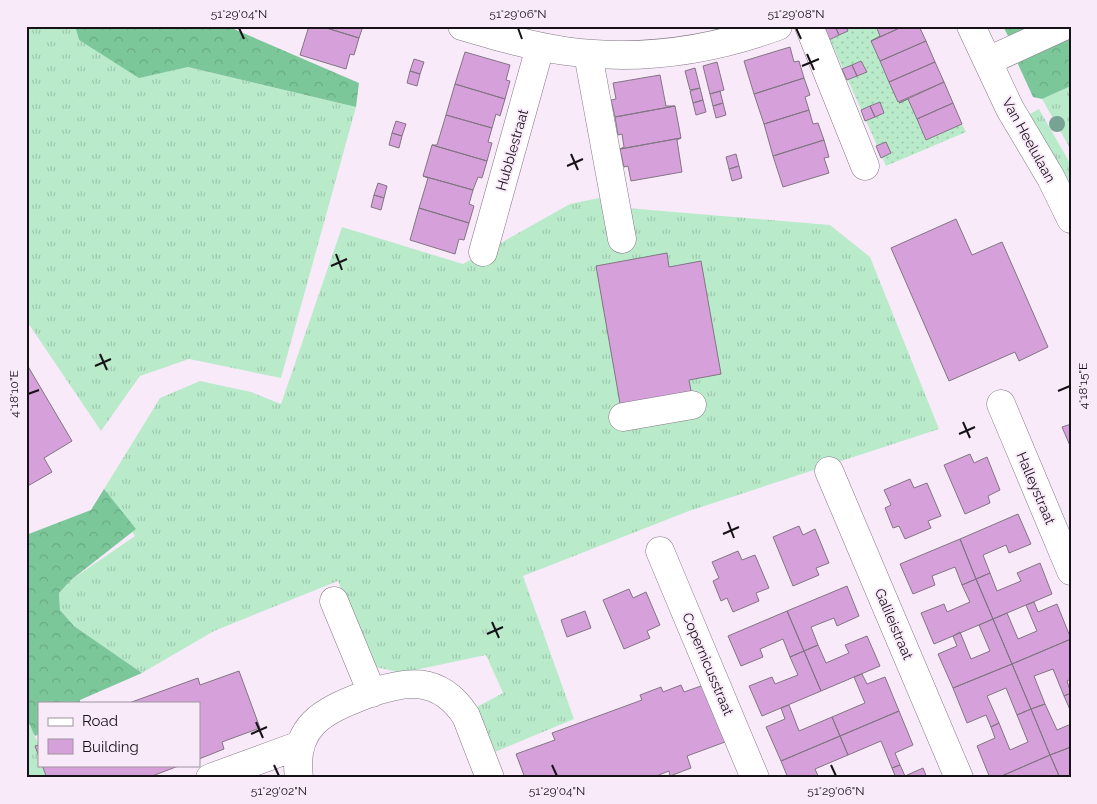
<svg xmlns="http://www.w3.org/2000/svg" width="1097" height="804" font-family="Raleway,sans-serif">
<defs>
<pattern id="grass-tufts" width="24" height="20" patternUnits="userSpaceOnUse" patternTransform="scale(1.25)"><rect width="24" height="20" fill="#b9ebcb"/><path d="M3 7l-1-3M5 7V3M7 7l1-3M15 17l-1-3M17 17v-4M19 17l1-3" fill="none" stroke="#9ec8ae"/></pattern>
<pattern id="forest-crowns" width="20" height="18" patternUnits="userSpaceOnUse" patternTransform="scale(1.25)"><rect width="20" height="18" fill="#7cc79a"/><path d="M2 6a3 3 0 1 1 6 0M12 15a3 3 0 1 1 6 0" fill="none" stroke="#6aaa84"/></pattern>
<pattern id="garden-dots" width="8" height="8" patternUnits="userSpaceOnUse" patternTransform="scale(1.25)"><rect width="8" height="8" fill="#b9ebcb"/><path d="M2 2h.1M6 6h.1" fill="none" stroke="#9ec8ae" stroke-width="1.8" stroke-linecap="round"/></pattern>
</defs>
<rect width="100%" height="100%" fill="#f9eafa"/>
<path fill="url(#grass-tufts)" d="M26 26H75L79 40 139 77 188 67 356 107 281 378 189 359 140 376 101 431 26 320Z
M1071 86V150L1042 99Z
M1039 109 1071 165V192L1028 115Z
M599 198 627 208 830 225 870 257 939 429 689 511 523 576 574 719 490 754 471 710 503 693 486 655 401 673 372 666 338 581 214 631 142 673 74 626 60 610 59 593 71 580 135 536 104 489 160 398 200 381 251 392 281 404 342 227 463 264 570 204Z
M26 717 39 745V765H47L52 778H26Z"/>
<path fill="url(#forest-crowns)" d="M75 26H227L359 83 356 107 188 67 139 78 79 40Z
M1003 26H1035L1009 38Z
M1071 37V86L1042 99 1033 97 1017 62Z
M104 489 136 529 71 580 59 593 60 610 74 626 142 673 80 700V703H39V734L35 736 26 717V535L91 510Z"/>
<path fill="url(#garden-dots)" d="M824 26H876L926 140 962 124 966 132 886 166Z"/>
<path fill="#d6a1da" stroke="#827583" d="M309 26H320L359 38 354 55 350 54 346 69 300 55Z
M320 26H363L359 38Z
M829 26H835L839 35 829 40 824 28Z
M835 26H846L848 31 839 35Z
M876 26H904L871 41 880 36Z
M904 26H919L926 41 880 61 871 41Z
M926 41 935 62 889 82 880 61Z
M790 47 794 62 799 61 804 78 754 94 744 61Z
M465 52 510 65 506 80 510 81 505 99 455 84Z
M414 59 424 62 420 74 410 71Z
M861 61 867 72 857 76 852 65Z
M717 62 724 90 710 94 703 66Z
M935 62 944 82 898 102 889 82Z
M852 65 857 76 847 80 842 69Z
M695 68 700 88 690 90 685 71Z
M410 71 420 74 417 86 407 83Z
M660 75 666 106H675L615 117 611 100 616 99 613 83Z
M804 78 810 95 805 97 809 110 764 124 754 94Z
M944 82 953 103 917 119 908 99 899 103Z
M455 84 505 99 500 116 496 114 492 128 446 115Z
M700 88 703 100 693 103 690 91Z
M720 91 723 103 713 106 710 94Z
M703 100 706 112 696 115 693 103Z
M880 102 884 113 875 117 870 106Z
M723 103 726 115 716 118 713 106Z
M953 103 962 124 926 140 917 119Z
M675 106 681 138 620 149 624 147 622 134 618 135 615 117Z
M870 106 875 117 865 121 861 110Z
M809 110 813 124 818 123 824 140 773 156 764 124Z
M446 115 492 128 488 142 492 143 487 161 432 145H437Z
M396 121 406 124 402 136 392 133Z
M392 133 402 136 399 148 389 145Z
M681 138 677 140 682 172 631 181 628 166 624 167 620 149Z
M824 140 829 157 824 158 829 173 783 187 773 156Z
M886 142 891 153 881 158 876 146Z
M432 145 487 161 482 178 478 177 473 190 423 176Z
M736 154 739 166 729 169 726 157Z
M739 166 742 178 732 181 729 169Z
M423 176 473 190 469 204 474 206 469 223 419 208 428 178Z
M378 183 387 186 384 198 374 195Z
M374 195 384 198 381 210 371 207Z
M419 208 469 223 464 240 459 239 455 254 410 240Z
M956 219 972 255 1002 242 1048 347 1019 361 1015 352 949 381 891 248Z
M667 253 669 267 701 261 721 374 689 380 692 396 621 409 596 266Z
M26 363 72 441 44 458 52 472 26 487Z
M1071 424V448L1062 427Z
M970 454 974 463 987 457 1000 490 988 496 990 503 965 514 944 465Z
M910 479 914 488 927 483 941 516 928 521 931 528 905 539 899 526 893 528 885 508 891 505 884 490Z
M1018 514 1031 544 1009 553 1006 545 983 555 990 573 976 579 960 539Z
M799 526 803 535 815 529 829 563 816 568 819 575 793 586 773 537Z
M960 539 976 579 962 585 955 567 932 576 935 585 913 594 900 564Z
M738 551 742 560 755 555 769 588 756 593 759 601 733 612 727 598 721 601 713 581 719 578 712 562Z
M1040 563 1052 594 993 619 976 579 990 573 997 591 1021 581 1017 573Z
M976 579 993 619 934 644 921 613 944 604 947 612 970 602 962 585Z
M847 586 859 616 837 626 834 618 811 627 818 645 804 651 787 611Z
M629 589 633 598 646 592 660 625 647 631 650 638 624 649 603 600Z
M1034 602 1038 612 1057 604 1071 639 1012 664 993 619 1007 613 1018 639 1037 631 1026 605Z
M585 611 591 628 567 637 561 620Z
M787 611 804 651 790 657 783 639 760 649 763 657 741 666 728 636Z
M993 619 1012 664 953 688 938 654 957 646 953 636 960 632 971 659 990 651 979 625Z
M867 636 880 666 821 691 804 651 818 645 826 663 849 653 845 645Z
M1071 639V679L1067 681 1071 693 1064 696 1053 669 1034 676 1045 704 1031 709 1012 664Z
M804 651 821 691 762 716 749 686 772 677 775 684 798 675 790 657Z
M1012 664 1031 709 1017 715 1006 688 987 696 999 723 991 727 986 715 967 723 953 688Z
M239 671 260 728 222 742 224 749 199 759V703H129L198 678 200 685Z
M862 674 867 684 885 677 899 711 840 736 832 717 865 703 854 677Z
M681 685 684 692 704 685 725 742 687 756 691 768 670 776 669 771 651 778H525L516 754 555 740 552 733 642 700 640 695 661 687 663 692Z
M1071 693V712L1064 696Z
M1045 704 1057 730 1071 724V747L1050 755 1031 709Z
M789 705 799 731 832 717 840 736 781 761 766 727 785 719 781 708Z
M1031 709 1050 755 997 778H990L977 746 995 738 991 727 999 723 1010 750 1028 742 1017 715Z
M899 711 913 745 895 753 900 765 892 768 881 741 848 755 840 736Z
M840 736 848 755 815 769 819 778H788L781 761Z
M39 745V757L35 746Z
M1071 747V778H1060L1050 755Z
M1050 755 1060 778H997Z
M42 765H181L147 778H47Z
M900 765 905 776 923 768 927 778H896L892 768Z"/>
<g fill="none" stroke-linecap="round" stroke-linejoin="round">
<defs>
<path id="minor" d="M462 26C496 36 530 46 565 51 637 61 710 51 778 26
M809 26 865 166
M971 26 1010 109 1051 178 1071 219
M588 54 622 239
M988 61 1064 26
M483 252 540 47
M1001 404 1071 571
M623 417 692 405
M829 471 959 778
M660 551 755 778
M334 601 372 693
M210 778 300 745
M299 778C292 726 323 711 365 695 406 680 439 675 466 716L490 778"/>
</defs>
<use href="#minor" stroke="#847785" stroke-width="29"/>
<use href="#minor" stroke="#fff" stroke-width="28"/>
</g>
<circle fill="#78a293" cx="1057" cy="124" r="8"/>
<path fill="none" stroke="#171217" stroke-width="2" d="M239 28 244 39M518 28 522 39M796 28 801 39M807 54 814 70M802 66 819 59M571 154 578 170M567 166 583 159M336 254 342 270M331 266 347 259M100 354 107 370M95 366 111 359M1058 391 1070 386M28 394 39 390M963 422 970 438M959 434 975 427M728 522 734 538M723 534 739 527M492 622 499 638M487 634 503 627M256 722 263 738M251 734 267 727M274 765 279 776M552 765 557 776M831 765 836 776"/>
<g text-anchor="middle" stroke-width="4" stroke-linejoin="round" paint-order="stroke">
<g font-size="14" fill="#171217" stroke="#f9eafa">
<text transform="translate(1029 140) rotate(61)" y="5">Van Heelulaan</text>
<text transform="translate(512 150) rotate(-74)" y="5">Hubblestraat</text>
<text transform="translate(1036 488) rotate(67)" y="5">Halleystraat</text>
<text transform="translate(894 624) rotate(67)" y="5">Galileistraat</text>
<text transform="translate(708 664) rotate(67)" y="5">Copernicusstraat</text>
</g>
</g>
<rect width="1097" height="804" fill="none" stroke="#f9eafa" stroke-width="55"/>
<rect x="38" y="702" width="162" height="65" fill="#f9eafa" stroke="#9f949f"/>
<rect x="48" y="718" width="25" height="8" fill="#ffffff" stroke="#9f949f"/>
<text x="82" y="726" font-size="15" fill="#171217">Road</text>
<rect x="48" y="739" width="25" height="15" fill="#d6a1da" stroke="#9f949f"/>
<text x="82" y="752" font-size="15" fill="#171217">Building</text>
<rect x="28" y="28" width="1042" height="748" fill="none" stroke="#171217" stroke-width="2"/>
<g font-size="12" text-anchor="middle" fill="#171217">
<text x="239" y="18">51°29'04"N</text>
<text x="518" y="18">51°29'06"N</text>
<text x="796" y="18">51°29'08"N</text>
<text transform="translate(1083 386) rotate(-90)" y="4">4°18'15"E</text>
<text transform="translate(14 394) rotate(-90)" y="4">4°18'10"E</text>
<text x="279" y="795">51°29'02"N</text>
<text x="557" y="795">51°29'04"N</text>
<text x="836" y="795">51°29'06"N</text>
</g>
</svg>
